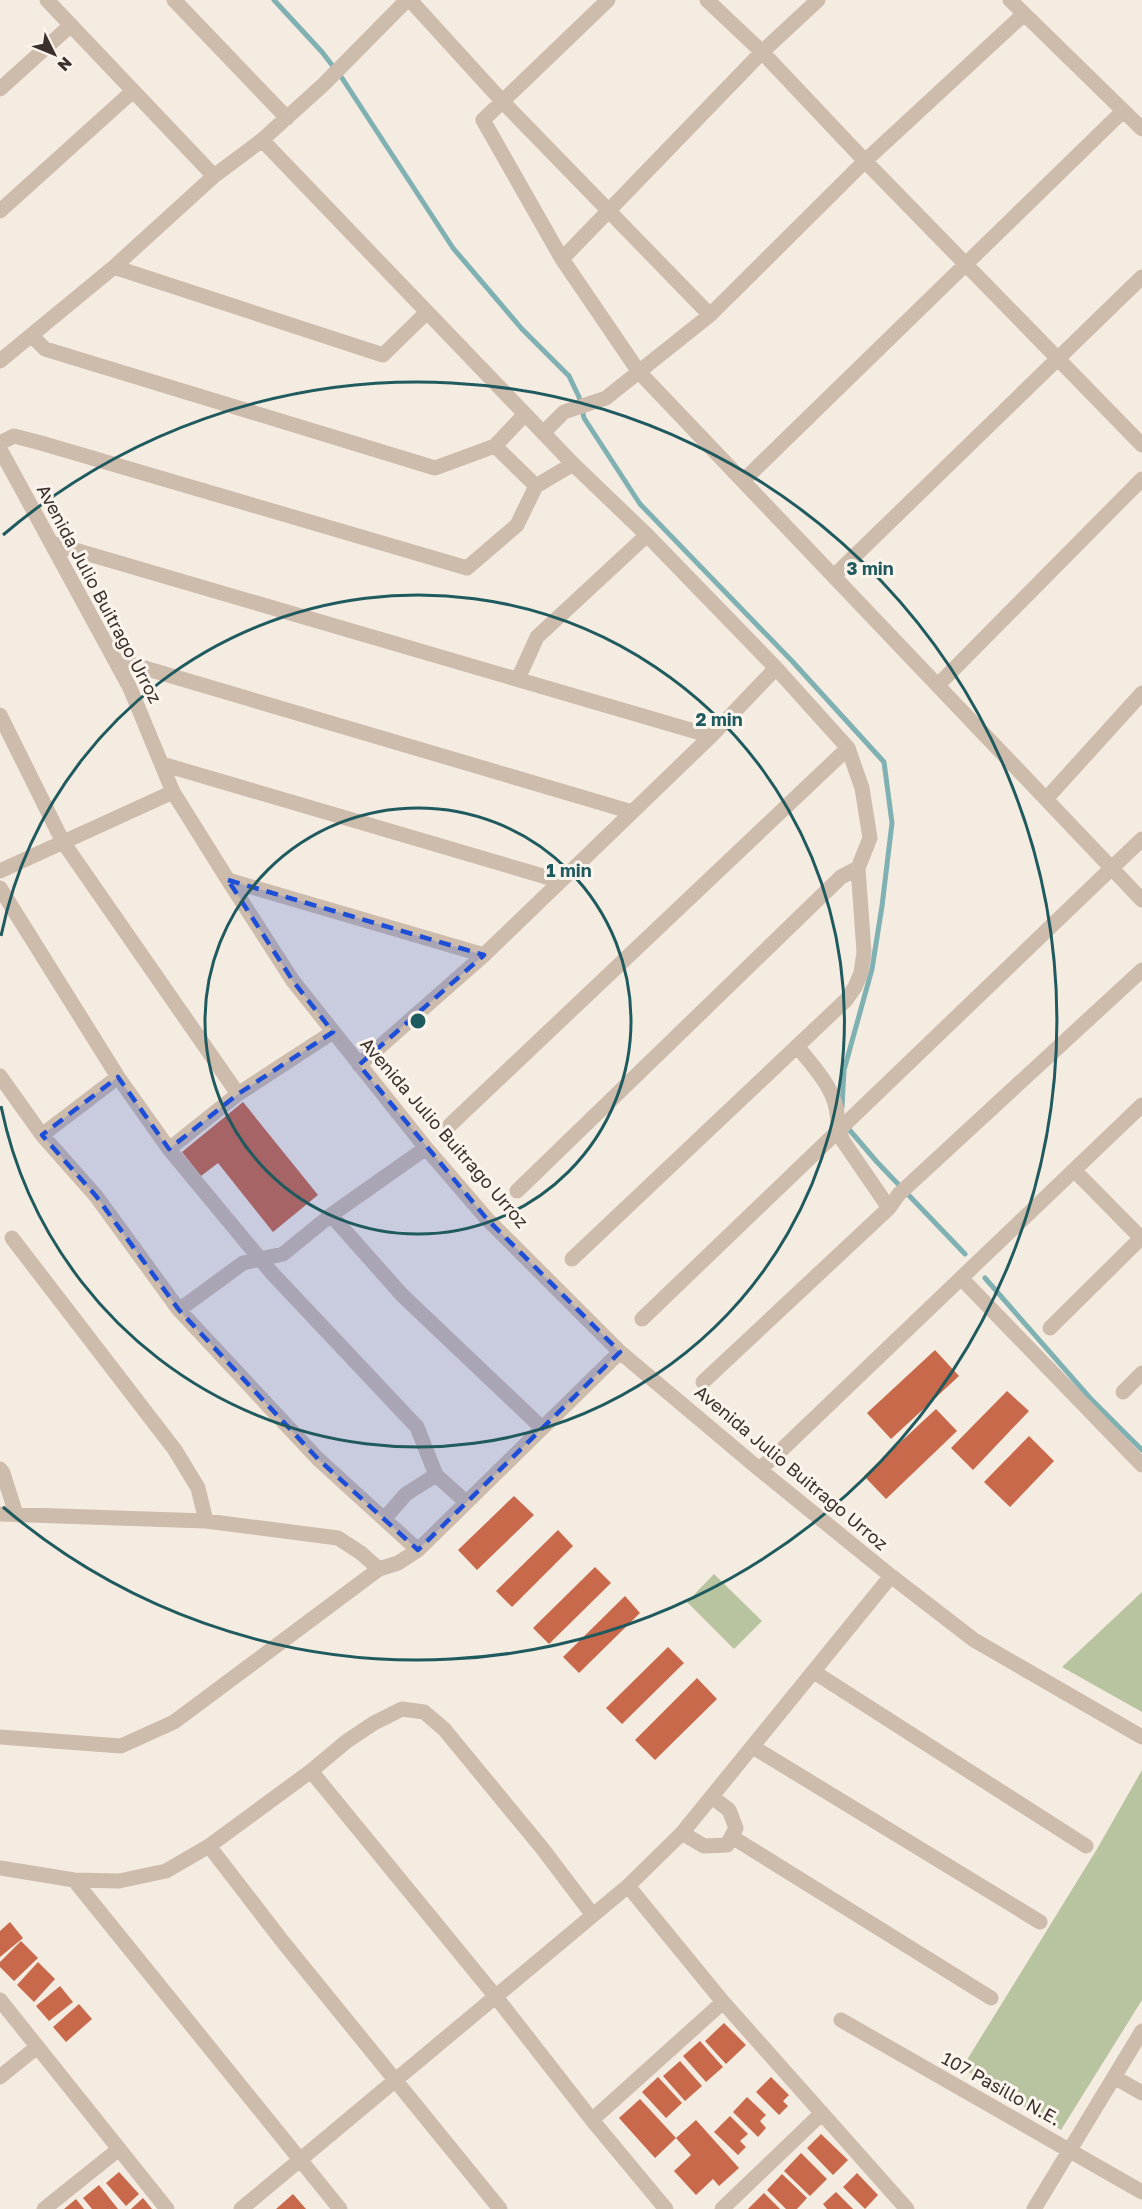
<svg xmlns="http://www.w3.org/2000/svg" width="1142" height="2209" font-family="'Golos Text',sans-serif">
<rect width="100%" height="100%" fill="#f4ebe1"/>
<path fill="#b8c4a0" d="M714 1574 762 1621 734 1649 687 1602Z
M1142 1592V1712L1062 1667Z
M1142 1770V2000L1061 2130 962 2068 1097 1849Z"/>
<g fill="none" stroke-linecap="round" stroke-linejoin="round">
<path stroke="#7fb0b2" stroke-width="5" d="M274 0 322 52 342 78 453 248 522 329 569 376 579 397 584 418 640 504 792 661 884 762 892 823 882 906 872 969 844 1070 842 1107
M847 1127 877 1162 965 1254
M985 1278 1090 1398 1142 1450"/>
</g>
<path fill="#c8694b" d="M243 1102 318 1195 273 1232 218 1163 201 1176 182 1152Z
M935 1350 959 1376 891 1439 867 1413Z
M1007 1391 1029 1411 973 1470 951 1448Z
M936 1409 957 1431 886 1499 864 1476Z
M1029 1436 1054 1461 1010 1507 984 1482Z
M514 1496 534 1515 477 1570 458 1550Z
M558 1530 573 1546 512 1607 496 1591Z
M595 1567 611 1583 549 1644 533 1628Z
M625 1596 640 1613 579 1673 563 1657Z
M668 1647 684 1663 622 1724 606 1708Z
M697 1678 717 1699 655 1760 635 1740Z
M10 1922 23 1938 0 1957V1931Z
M21 1941 38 1958 14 1981 0 1967V1962Z
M38 1962 55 1979 34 2002 17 1985Z
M60 1986 73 2002 49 2021 36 2006Z
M79 2004 92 2019 66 2042 53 2027Z
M724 2023 746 2045 726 2064 705 2041Z
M700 2041 723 2067 706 2082 683 2056Z
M680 2061 702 2086 685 2101 663 2076Z
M658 2077 682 2103 666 2118 642 2092Z
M771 2077 789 2095 783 2101 788 2106 779 2115 756 2092Z
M747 2097 766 2115 760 2121 766 2128 758 2137 733 2112Z
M640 2099 676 2138 655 2158 619 2118Z
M730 2116 748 2134 740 2141 746 2147 738 2155 714 2132Z
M696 2120 739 2168 719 2186 713 2179 696 2195 674 2171 691 2155 676 2138Z
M821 2134 848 2160 833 2175 807 2148Z
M801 2153 827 2179 810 2196 784 2171Z
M119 2172 139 2194 126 2206 106 2183Z
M857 2173 878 2195 865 2209 843 2187Z
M782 2174 807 2198 797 2209H786L767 2190Z
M99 2185 118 2209H92L83 2198Z
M836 2192 853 2209H827L823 2204Z
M764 2193 780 2209H748Z
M293 2194 306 2209H276Z
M143 2198 152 2209H131Z
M76 2199 84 2209H64Z"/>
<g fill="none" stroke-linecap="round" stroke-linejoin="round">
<path stroke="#cdbbac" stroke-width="15" d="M47 0 214 176
M174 0 287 118
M410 0 502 101 710 315
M608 0 483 120 562 259 639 372 1142 900
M707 0 762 52 865 161 1142 445
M1010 0 1142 129
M0 89 71 25
M262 140 323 85 407 0
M0 211 133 91
M562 259 762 52 818 0
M114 267 383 355 427 312
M32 336 45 349 435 468 495 446 525 414
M0 361 114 267 214 176 262 140 573 464 647 535 776 668 848 748 862 788 870 838 858 868 864 952 861 973 855 987 846 1000 572 1259
M543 433 564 412 606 398 710 315 865 161 1024 14
M0 443 14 436 41 443 467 568 517 525 536 486
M495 446 536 486 573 464
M0 449 130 688 173 792 228 880 293 981 426 1148 487 1219 620 1352 759 1469 891 1576 974 1640 1142 1737
M743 481 1123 111
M51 543 711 736
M834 576 1142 277
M114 659 632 812
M518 679 537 637 647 535
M938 685 1142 479
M0 715 63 842 238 1094
M162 764 560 881
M1046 799 1142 693
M0 871 173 792
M228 880 484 955
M0 888 118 1077 169 1149 271 1272 417 1427 436 1475 466 1502
M797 1046C812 1065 830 1083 836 1107 838 1119 838 1129 843 1141L889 1208
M359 1065 484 955 711 736 776 668
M0 1076 42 1135 96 1196 179 1310 318 1459 418 1550
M450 1125 848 748
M42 1135 118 1077
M169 1149 238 1094 333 1032
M1074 1170 1142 1239
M517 1191 841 877 858 868
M331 1215 402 1295 542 1428
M12 1238 175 1450 198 1488 206 1521
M961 1278 1142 1465
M179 1310 243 1263 283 1254 331 1215 426 1148
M642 1319 1142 839
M1050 1328 1142 1237
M703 1382 889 1208 899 1194 1142 970
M1123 1392 1142 1373
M0 1469 3 1473 16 1514
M759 1469 773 1458 1142 1105
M0 1514 206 1521 338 1538 361 1553 379 1569
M384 1519 406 1494 436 1475
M814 1672 1086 1846
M0 1737 121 1746 174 1722 379 1569 398 1563 418 1550 620 1352
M753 1747 1040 1922
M311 1771 496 1997 592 2120 666 2209
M682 1833 704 1846 727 1845 736 1828 729 1810 712 1797
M732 1837 991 1998
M209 1846 283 1942 500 2209
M0 1868 74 1880 119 1881 166 1871 209 1846 311 1771 347 1741 374 1723 402 1709 424 1712 444 1729 542 1848 592 1914
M74 1880 340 2209
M628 1886 723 2002 907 2209
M0 2000 167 2209
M841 2020 1142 2192
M0 2077 37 2047
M1114 2077 1142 2093
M592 2120 723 2002
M44 2209 119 2149
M241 2209 628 1886 682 1833 891 1576
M722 2209 822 2113
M1034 2209 1142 2031"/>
</g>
<path fill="#1d4ed8" fill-opacity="0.2" stroke="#1d4ed8" stroke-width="4.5" stroke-dasharray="12 8" stroke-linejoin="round" d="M228 880 484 955 359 1065 487 1219 620 1352 418 1550 318 1459 179 1310 96 1196 42 1135 118 1077 169 1149 238 1094 333 1032 293 981Z"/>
<g fill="none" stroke="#1f5a5e" stroke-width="3">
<circle cx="418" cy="1021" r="213"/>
<path d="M1 936A426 426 0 1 1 1 1106"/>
<path d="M3 535A639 639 0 1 1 3 1507"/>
</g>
<g text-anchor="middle" stroke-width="6" stroke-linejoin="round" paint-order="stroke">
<g font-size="18" fill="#3b302b" stroke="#fbf5ee">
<text transform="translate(99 594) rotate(62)" y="6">Avenida Julio Buitrago Urroz</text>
<text transform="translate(444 1133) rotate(49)" y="6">Avenida Julio Buitrago Urroz</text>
<text transform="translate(791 1468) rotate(40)" y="6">Avenida Julio Buitrago Urroz</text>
<text transform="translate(1001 2089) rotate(29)" y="6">107 Pasillo N.E.</text>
</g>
</g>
<circle cx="418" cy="1021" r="9" fill="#1f5a5e" stroke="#fbf5ee" stroke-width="3"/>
<g font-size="18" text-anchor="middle" font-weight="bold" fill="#1f5a5e" stroke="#fbf5ee" stroke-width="6" stroke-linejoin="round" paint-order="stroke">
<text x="870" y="575">3 min</text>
<text x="719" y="726">2 min</text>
<text x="569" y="877">1 min</text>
</g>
<g transform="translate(54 54) rotate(133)" stroke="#fbf5ee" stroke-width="4.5" paint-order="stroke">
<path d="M0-4.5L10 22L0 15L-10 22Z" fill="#3b302b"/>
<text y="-9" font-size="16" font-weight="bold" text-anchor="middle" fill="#3b302b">N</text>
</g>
</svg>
